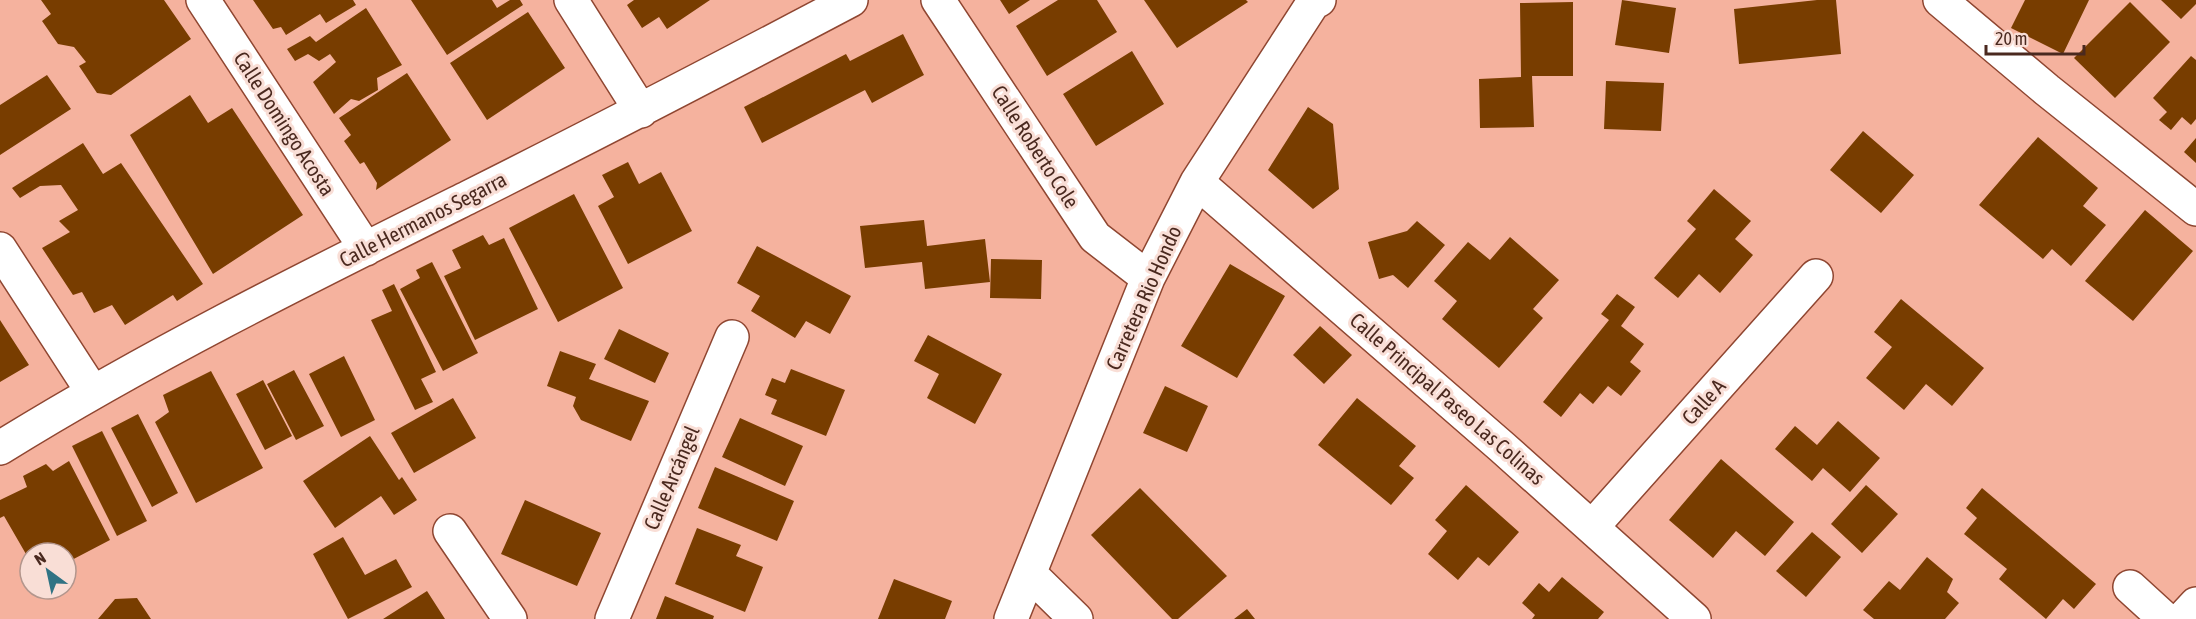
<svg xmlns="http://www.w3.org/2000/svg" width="2196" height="619" font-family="'Asap Condensed',sans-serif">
<rect width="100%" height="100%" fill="#f5b29e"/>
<path fill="#783d00" d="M41 0H164L191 39 111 95 97 93 79 66 86 62 74 47 58 44 42 21 51 14Z
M253 0H353L356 5 326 23 320 14 286 35 281 27 273 29Z
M411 0H492L497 8 510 0H520L523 5 447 55Z
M634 0H710L667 29 659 17 642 28 627 5Z
M1000 0H1030L1009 14Z
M1058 0H1097L1117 32 1047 76 1016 26Z
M1144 0H1246L1248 2 1177 48Z
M1622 0 1676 8 1669 53 1615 45Z
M1817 0H1836L1841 54 1739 64 1734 9Z
M2025 0H2089L2063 54 2011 28Z
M2161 0H2196V4L2181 19Z
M1573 2V76H1532L1534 127 1480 128 1479 79 1521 77 1520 3Z
M2130 2 2170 42 2115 98 2074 58Z
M366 8 402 65 377 78 378 90 359 101 351 99 334 114 313 82 336 62 330 54 319 61 308 54 295 61 287 49 310 36 316 42Z
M528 12 565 68 487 120 450 63Z
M903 34 924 75 872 103 865 90 762 143 744 107 846 54 850 61Z
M1132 51 1164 104 1096 146 1063 94Z
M2191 56 2196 60V119L2191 125 2182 117 2171 130 2159 120 2167 112 2153 98Z
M407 73 451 140 376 190 377 183 364 162 360 164 344 141 351 135 339 118Z
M47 75 71 109 0 155V105Z
M1606 81 1664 83 1661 131 1604 129Z
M190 95 208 123 232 108 303 215 213 274 130 135Z
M1308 107 1333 124 1339 189 1313 209 1268 170Z
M1863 131 1914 175 1881 213 1830 170Z
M2038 137 2098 188 2083 206 2106 225 2071 266 2052 249 2043 259 1979 205Z
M2196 138V163L2184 152Z
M83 143 103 174 121 163 203 284 177 301 173 295 125 325 112 305 94 313 82 292 73 295 42 248 70 232 59 221 78 210 61 185 40 186 20 198 12 188Z
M628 162 639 184 661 172 692 231 628 264 598 206 614 197 602 175Z
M1714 189 1751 221 1735 239 1753 255 1720 293 1699 274 1678 298 1654 278 1696 229 1687 221Z
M574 194 623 288 558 322 509 228Z
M2145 210 2193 251 2133 321 2085 281Z
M924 220 927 246 985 239 990 282 925 289 922 262 865 268 860 226Z
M1417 221 1445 245 1408 288 1393 275 1379 279 1368 242 1407 231Z
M483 235 489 245 504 238 538 309 475 340 444 276 461 268 452 250Z
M1510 237 1559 280 1533 309 1543 318 1499 368 1442 319 1457 301 1434 281 1468 242 1490 260Z
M757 246 851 296 830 334 806 321 795 338 751 311 760 296 737 283Z
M991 259 1042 260 1041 299 990 298Z
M432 262 478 353 443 371 400 289 420 278 416 270Z
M1230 264 1285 296 1237 378 1181 346Z
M394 284 436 372 421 379 433 402 415 410 371 320 392 311 382 290Z
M1617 294 1635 307 1621 326 1644 344 1630 362 1641 371 1621 396 1608 386 1593 404 1580 393 1561 417 1543 402 1609 320 1601 314Z
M1901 299 1984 368 1952 406 1926 384 1904 410 1866 378 1892 347 1874 332Z
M0 320 29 365 0 382Z
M1320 326 1352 355 1324 384 1293 355Z
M619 329 669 353 655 383 604 359Z
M928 335 1002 374 975 424 927 398 939 374 914 361Z
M560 351 596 364 589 379 649 401 631 441 581 420 573 406 576 397 547 386Z
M344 356 375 420 341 437 309 374Z
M791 369 845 390 826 436 771 414 777 400 765 395 772 378 785 383Z
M294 370 324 426 296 440 267 384Z
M211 371 263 468 196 503 155 422 169 412 163 395Z
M263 380 292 436 265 450 236 394Z
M1165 386 1208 406 1187 452 1143 433Z
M453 398 476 438 414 473 391 433Z
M1357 398 1416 446 1399 466 1414 478 1391 505 1318 445Z
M138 414 178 493 152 507 111 428Z
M740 418 803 446 785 486 722 457Z
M1838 421 1880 458 1850 492 1823 468 1812 481 1775 449 1795 426 1817 445Z
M102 431 147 521 117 536 72 446Z
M370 436 399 480 402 477 417 500 394 515 381 496 335 528 303 481Z
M1721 459 1794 522 1765 556 1736 531 1713 558 1669 520Z
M69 461 110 540 66 563V553H30V561L4 516 0 518V500L27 487 23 476 46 464 53 471Z
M715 467 794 501 777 541 698 508Z
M1466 485 1519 532 1489 566 1478 557 1458 580 1428 554 1447 531 1435 520Z
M1866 485 1898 514 1862 553 1831 524Z
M1140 488 1227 576 1178 619H1172L1091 535Z
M1982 488 2096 584 2074 609 2063 599 2046 619 1999 579 2007 569 1964 534 1977 518 1966 508Z
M525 500 601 533 577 586 501 554Z
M697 528 741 545 736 556 763 567 745 612 675 584Z
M1812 532 1841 557 1806 597 1776 571Z
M343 537 365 575 396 559 412 587 348 619 313 554Z
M1927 557 1953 579 1947 592 1959 603 1945 619H1874L1863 610 1889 581 1900 590Z
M1562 577 1604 612 1598 619H1532L1535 615 1522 603 1539 583 1549 592Z
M894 579 952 601 945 619H878Z
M427 591 445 619H383Z
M665 596 714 616 713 619H656Z
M137 598 151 619H98L115 599Z
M1247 609 1255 619H1234Z"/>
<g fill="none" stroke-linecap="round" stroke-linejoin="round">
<defs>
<path id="minor" d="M203 0 366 249
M571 0 641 111
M938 0 1095 237 1148 278
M1940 0 2047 90 2196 209
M1197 182 1502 447 1694 619
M0 249 92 391
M0 448C150 355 310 276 469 197 597 133 724 67 851 0
M1592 527 1816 276
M450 531 510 619
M1030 574 1076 619
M2130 587 2165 619
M612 619 732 337
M1011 619 1148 278 1197 182 1313 3 1319 0
M2182 619 2196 604"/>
</defs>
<use href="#minor" stroke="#8f4631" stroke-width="36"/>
<use href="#minor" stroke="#fff" stroke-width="33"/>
</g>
<g text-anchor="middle" stroke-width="6" stroke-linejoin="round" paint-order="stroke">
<g font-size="21" fill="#4a291f" stroke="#f9ded6">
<text transform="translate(284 124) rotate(57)" y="7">Calle Domingo Acosta</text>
<text transform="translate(1035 147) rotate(57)" y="7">Calle Roberto Cole</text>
<text transform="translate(423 220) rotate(-27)" y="7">Calle Hermanos Segarra</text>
<text transform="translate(1144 298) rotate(-66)" y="7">Carretera Rio Hondo</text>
<text transform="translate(1447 399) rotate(41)" y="7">Calle Principal Paseo Las Colinas</text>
<text transform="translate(1704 402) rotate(-48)" y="7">Calle A</text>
<text transform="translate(672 478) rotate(-67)" y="7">Calle Arcángel</text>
</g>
</g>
<g transform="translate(48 571) rotate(327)"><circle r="28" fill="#f9ded6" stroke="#b3968d" stroke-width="1.5"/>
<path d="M0-4.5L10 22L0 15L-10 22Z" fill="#307384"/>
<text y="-9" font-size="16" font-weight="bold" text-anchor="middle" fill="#4a291f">N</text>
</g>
<path d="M1986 45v9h98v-9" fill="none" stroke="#4a291f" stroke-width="3"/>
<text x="1995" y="45" font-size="18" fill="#4a291f" stroke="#f9ded6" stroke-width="4.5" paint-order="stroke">20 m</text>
</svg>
